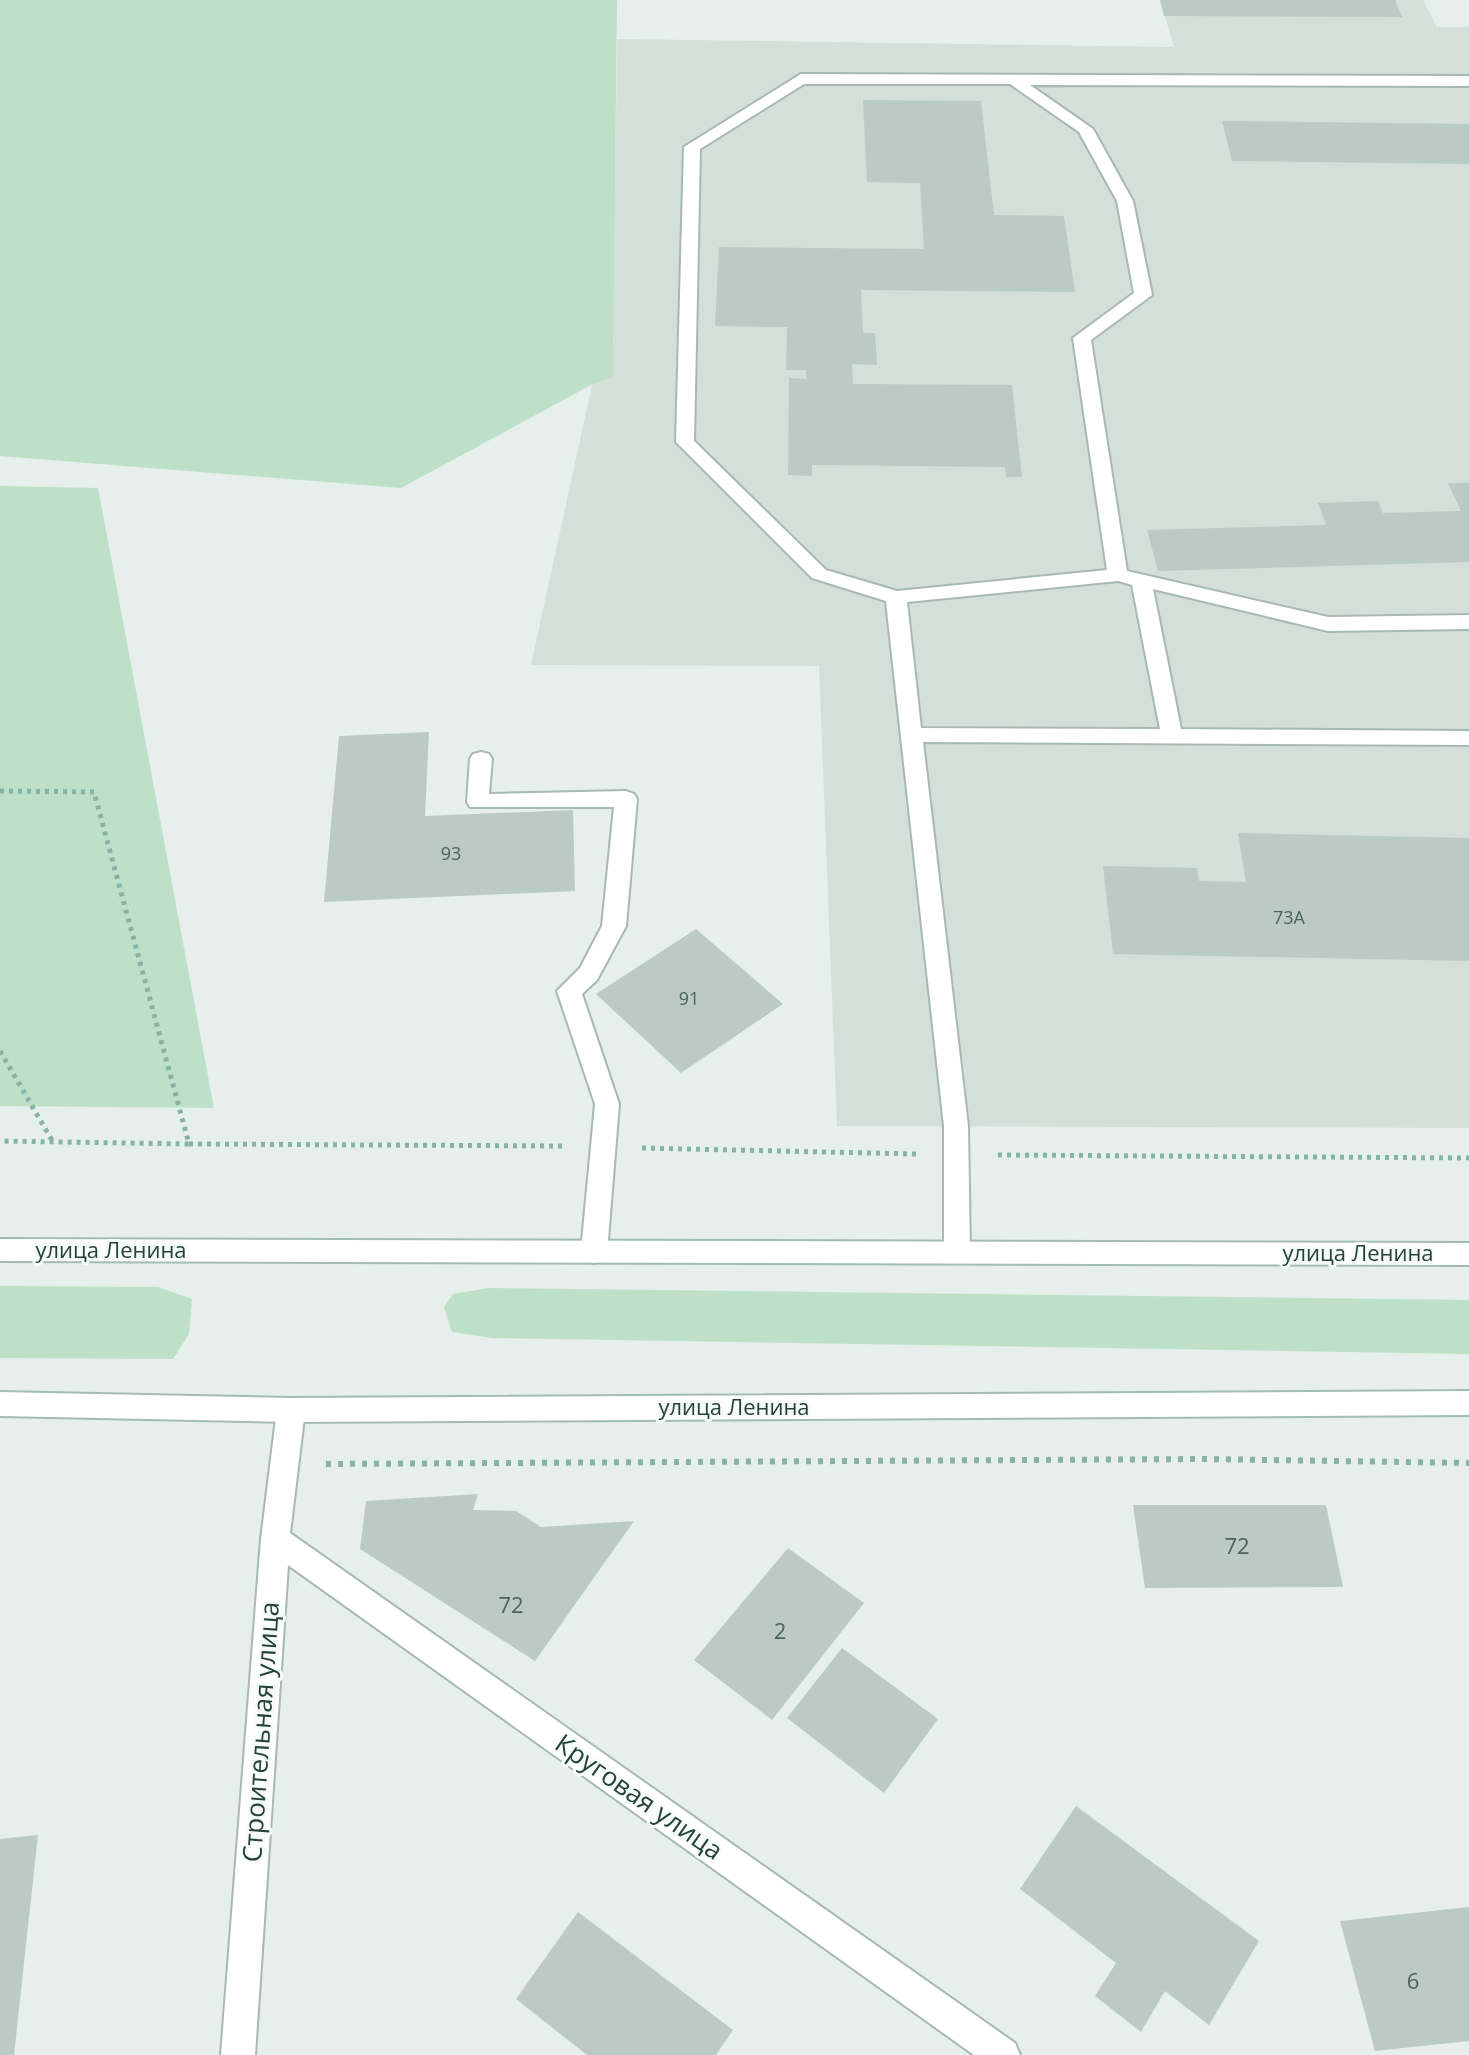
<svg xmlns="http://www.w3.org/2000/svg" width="1469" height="2055" font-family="'Open Sans',sans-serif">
<rect width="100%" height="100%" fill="#e6efeb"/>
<path fill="#d4dfda" d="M1160 0H1423L1437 27H1469V1128L837 1126 819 666 531 665 592 385 613 378 617 39 1174 47Z"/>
<path fill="#bfe0c8" d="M0 0H617L613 378 591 385 401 488 0 456Z
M0 486 98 488 214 1108 0 1106Z
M0 1286 158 1287 192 1299 189 1334 173 1359 0 1358Z
M489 1288 1469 1300V1354L492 1338 452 1332 444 1307 453 1294Z"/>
<path fill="#bbcac4" d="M1160 0H1395L1402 17 1164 16Z
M863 100 981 101 994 215 1064 216 1075 292 861 290 863 333H875L877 365 852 364 853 384 1012 385 1022 477H1006L1005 467 812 465V476L788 475 789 378 806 379V370H786L787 327 715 326 719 247 924 249 920 183 867 182Z
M1222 121 1469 124V164L1232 161Z
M1448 483H1469V562L1158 571 1147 530 1326 525 1318 503 1378 501 1383 513 1461 511Z
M429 732 425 816 573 810 575 891 324 902 339 736Z
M1238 833 1469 838V961L1113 954 1103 866 1197 868 1199 881 1246 882Z
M696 929 783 1004 681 1073 596 994Z
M478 1494 473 1510 516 1511 541 1527 634 1521 535 1661 360 1549 366 1501Z
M1133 1505H1326L1343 1587 1145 1588Z
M788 1548 864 1603 772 1720 694 1660Z
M842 1648 938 1719 884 1793 787 1718Z
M1076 1806 1259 1941 1209 2025 1165 1991 1141 2032 1095 1996 1116 1963 1020 1889Z
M38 1835 14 2055H0V1839Z
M1469 1907V2041L1375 2051 1340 1921Z
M578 1912 733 2030 716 2055H587L516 1999Z"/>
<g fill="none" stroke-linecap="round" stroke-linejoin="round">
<defs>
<path id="service" d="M801 74 1469 76V86L1030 85 1093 129 1133 201 1152 295 1091 340 1127 571 1328 617 1469 615V629L1328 631 1153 589 1181 729 1469 731V745L923 742 968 1126 970 1252 966 1260 957 1263 948 1260 944 1252V1126L886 601 812 578 676 442 684 147ZM804 84H1010L1079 132 1117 201 1134 293 1073 338 1107 570 897 591 826 570 694 441 700 149ZM1118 581 1132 585 1160 729 921 728 907 602Z
M481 752 489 754 492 759 489 794 626 791 634 794 637 799 626 926 597 980 582 994 619 1104 607 1252 603 1260 594 1263 585 1260 581 1252 595 1104 557 991 580 968 602 926 614 807H470L467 802 470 759 473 754Z"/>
<path id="minor" d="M291 1398 301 1401 305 1410 290 1533 1015 2043 1020 2055H974L288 1565 255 2055H221L261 1539 277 1410 281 1401Z"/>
<path id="secondary" d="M0 1239 1469 1243V1265L0 1261Z
M1469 1391V1415L291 1422 0 1416V1392L291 1398Z"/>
</defs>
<use href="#service" stroke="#a8b8b2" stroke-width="4"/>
<use href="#minor" stroke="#a8b8b2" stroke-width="4"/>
<use href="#secondary" stroke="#a4bbb3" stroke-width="4"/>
<path stroke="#86b3a5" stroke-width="5" stroke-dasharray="4 5" stroke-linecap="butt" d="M0 791 94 792 189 1144 0 1141
M0 1051 53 1142
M189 1144 564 1146
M642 1148 916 1154
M998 1155 1469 1158"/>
<path stroke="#86b3a5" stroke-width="6" stroke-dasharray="5 7" stroke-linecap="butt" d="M326 1464 1203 1459 1469 1463"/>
<use href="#service" fill="#fff" fill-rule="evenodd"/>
<use href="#minor" fill="#fff" fill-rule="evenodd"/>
<use href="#secondary" fill="#fff" fill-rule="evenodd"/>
</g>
<g text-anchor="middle" stroke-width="6" stroke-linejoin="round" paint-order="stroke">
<g font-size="18" fill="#4a645c">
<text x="451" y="860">93</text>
<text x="1289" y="924">73А</text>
<text x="689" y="1005">91</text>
</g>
<g font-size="22" fill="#24423a" stroke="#f7fbf9">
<text x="111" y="1258">улица Ленина</text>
<text x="1358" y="1261">улица Ленина</text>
<text x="734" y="1415">улица Ленина</text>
</g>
<g font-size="22" fill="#4a645c">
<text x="1237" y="1554">72</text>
<text x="511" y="1613">72</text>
<text x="780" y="1639">2</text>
<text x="1413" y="1989">6</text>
</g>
<g font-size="26" fill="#24423a" stroke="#f7fbf9">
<text transform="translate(261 1732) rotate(-86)" y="9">Строительная улица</text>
<text transform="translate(639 1797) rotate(35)" y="9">Круговая улица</text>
</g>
</g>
</svg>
